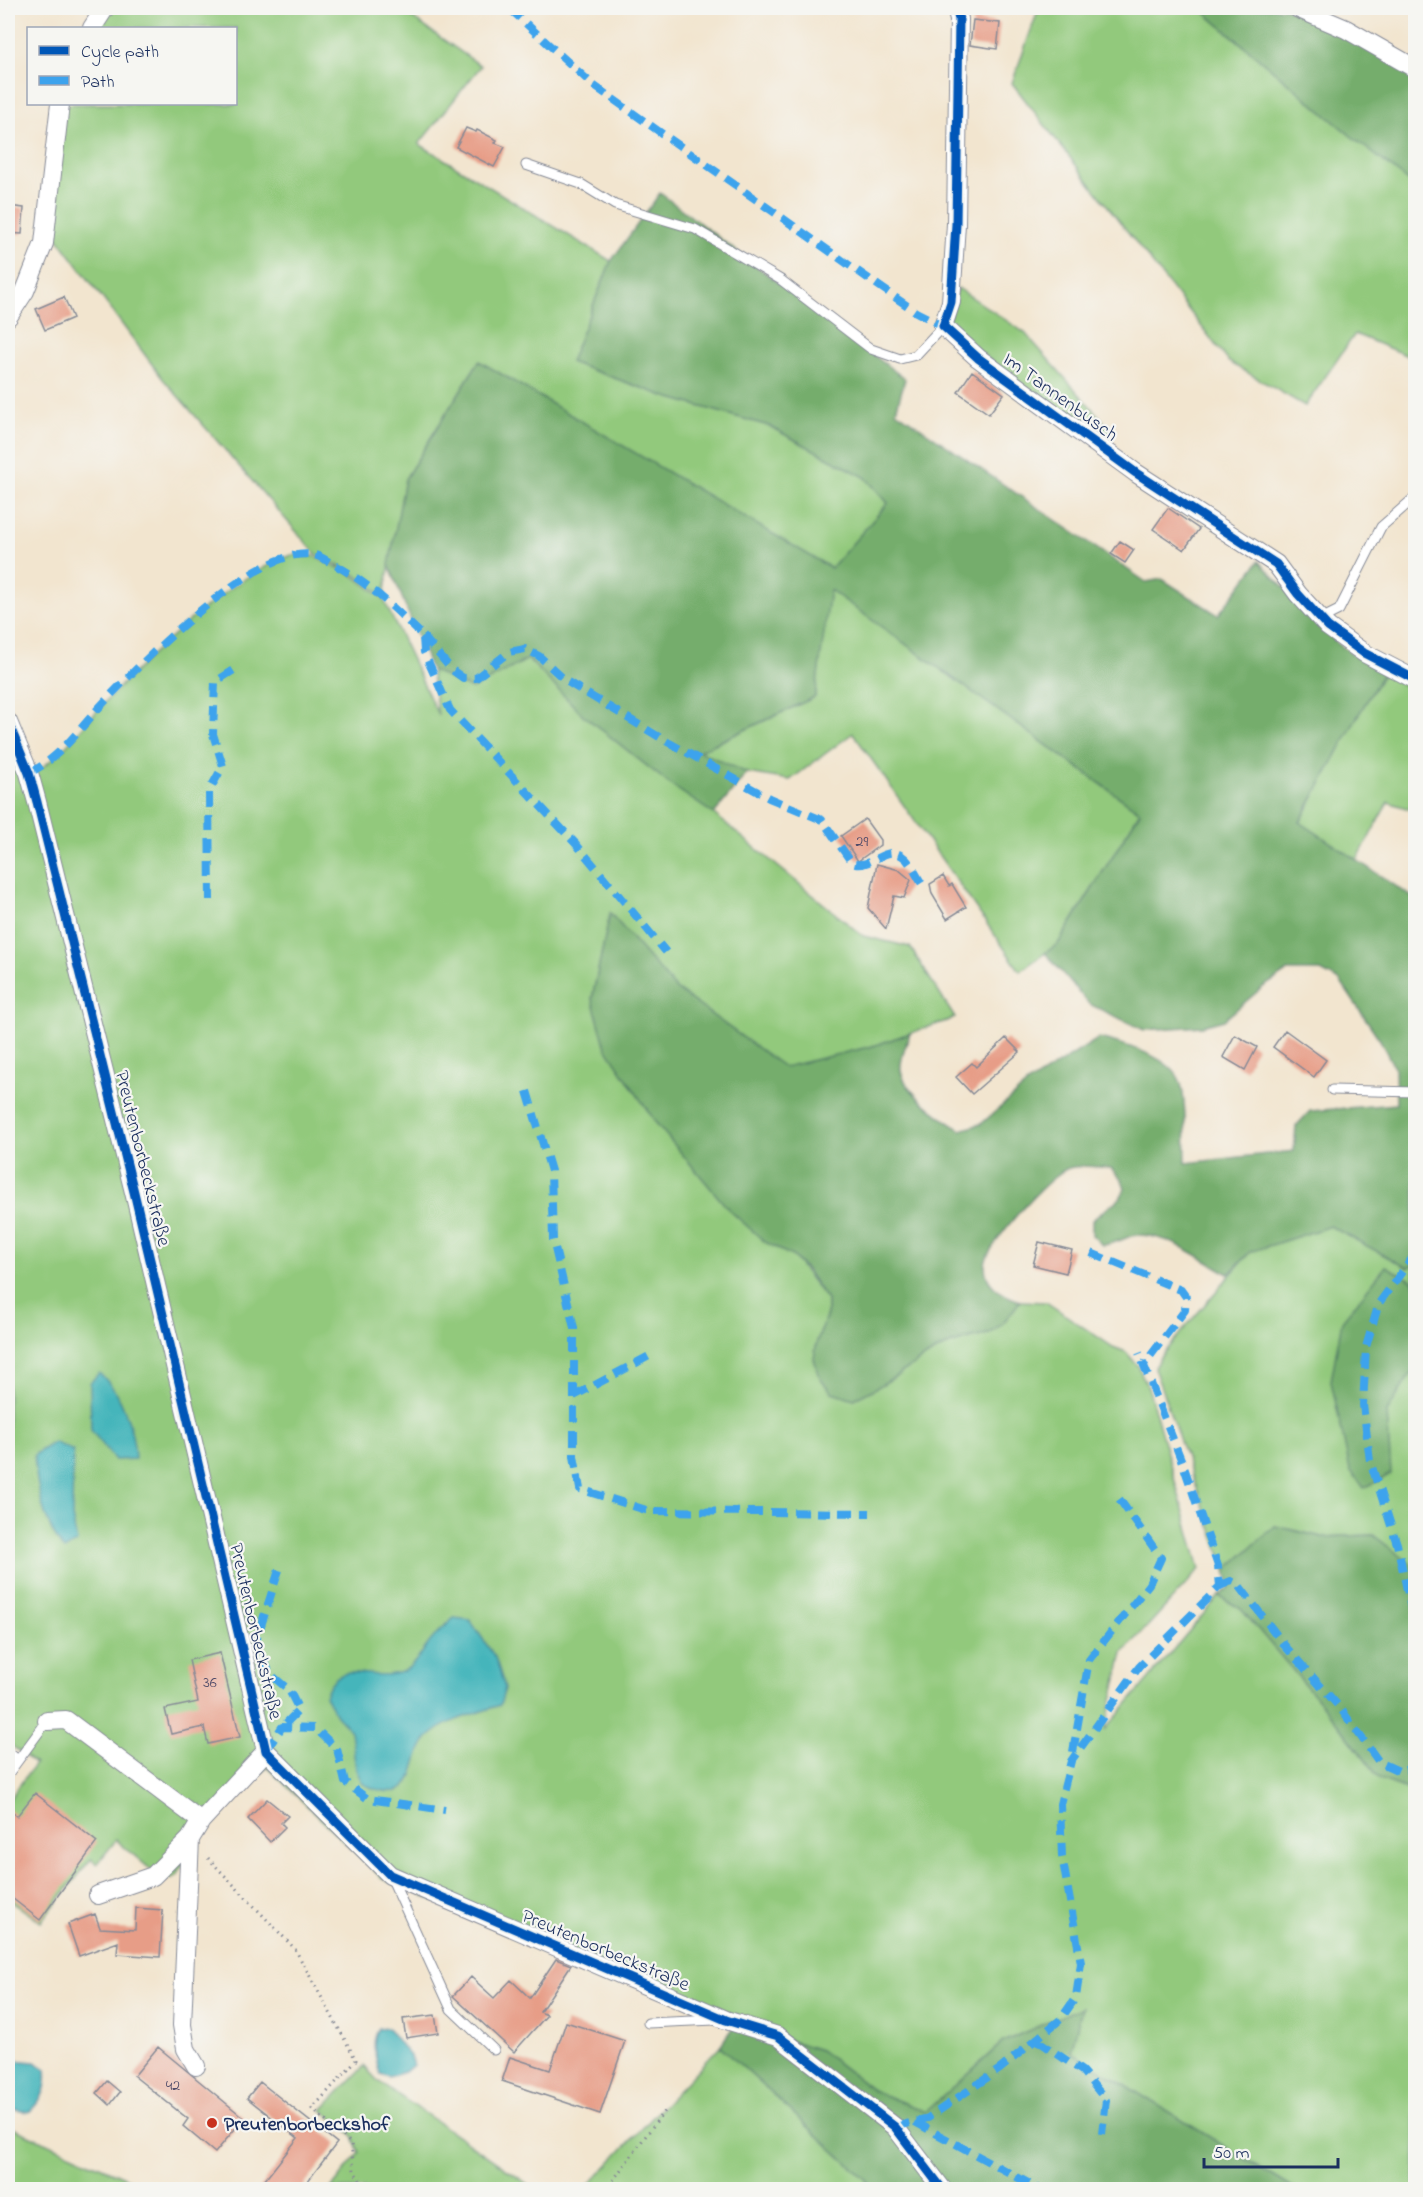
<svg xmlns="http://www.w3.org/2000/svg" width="1423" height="2197" font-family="'Indie Flower',sans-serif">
<rect width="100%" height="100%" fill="#f6f6f2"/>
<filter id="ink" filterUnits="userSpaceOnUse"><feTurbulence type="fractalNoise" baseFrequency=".0167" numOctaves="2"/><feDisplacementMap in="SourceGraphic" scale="12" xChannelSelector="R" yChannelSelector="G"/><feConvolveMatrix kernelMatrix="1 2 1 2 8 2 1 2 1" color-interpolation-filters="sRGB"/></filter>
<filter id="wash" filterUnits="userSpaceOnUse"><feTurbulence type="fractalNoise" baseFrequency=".008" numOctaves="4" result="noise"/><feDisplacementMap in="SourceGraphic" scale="24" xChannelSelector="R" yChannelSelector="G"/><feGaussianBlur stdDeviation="1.35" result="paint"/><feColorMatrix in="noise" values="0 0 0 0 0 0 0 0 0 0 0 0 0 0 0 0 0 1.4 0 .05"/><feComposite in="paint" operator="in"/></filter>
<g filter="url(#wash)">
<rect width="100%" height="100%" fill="#f2e5cf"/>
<path fill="#92c97c" stroke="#567c6d" stroke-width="1.5" d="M107 8H398L481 66 419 144 611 261 570 362 667 397 769 426 865 477 888 503 831 569 479 361 405 479 384 596 353 573 316 554 163 379 56 236H47L61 104H236V28H94Z
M1039 8H1199L1355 139 1415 186V359L1355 334 1305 406 1229 362 1012 83Z
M958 288 1025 333 1113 432 1104 448 946 326Z
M292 555 314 556 351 574 383 598 438 715 431 670 472 689 528 659 583 715 671 785 714 814 863 936 910 947 955 1018 873 1046 784 1068 676 989 610 914 592 999 637 1091 656 1123 765 1242 794 1257 827 1300V1314L817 1341 854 1399C883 1387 907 1368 934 1352 951 1342 969 1340 987 1334 1001 1329 1011 1313 1020 1301L1046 1302 1113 1347 1126 1352 1138 1366 1149 1390 1200 1569 1123 1653 1105 1730 1219 1596 1241 1609 1335 1720 1380 1779 1415 1792V2189H1294L1071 2052 1082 2007 1003 2042 926 2112 874 2091 820 2050 735 2024 383 1879 267 1767 202 1831 177 1876 156 1884 150 1869 116 1840 97 1864 91 1859 41 1922 8 1899V1801L35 1764 8 1743V723L30 773 44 766C68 747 86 722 107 700 155 650 227 578 292 555Z
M829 589 1140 812 1058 944 1020 971 853 733 790 780 747 773 698 752 815 697Z
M1383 674 1415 691V811L1388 802 1357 860 1300 823 1357 717Z
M1330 1226 1408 1268 1415 1264V1567L1373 1535 1322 1537 1275 1526 1226 1570 1154 1368 1160 1357 1250 1252Z
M720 2046 876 2189 584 2190Z
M364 2066 378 2081 535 2189H331L359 2153 353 2136 322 2110Z
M8 2126 152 2189H8Z"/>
<path fill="#75ad6c" stroke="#486e65" stroke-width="1.5" d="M1199 8H1285L1344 35 1415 76V186L1351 136Z
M660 193 905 379 896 411 1146 582 1162 579 1218 615 1259 561 1337 643 1383 674 1357 717 1300 822 1415 899V1264L1408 1268 1330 1226 1250 1252 1229 1274C1201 1259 1171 1235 1138 1235 1129 1235 1116 1244 1102 1245L1092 1235V1220L1120 1198 1125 1189 1122 1180 1111 1168C1098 1167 1082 1164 1069 1168 1050 1173 987 1245 985 1264 984 1286 1003 1295 1020 1301 1011 1313 1001 1329 987 1334 969 1340 951 1342 934 1352 907 1368 883 1387 854 1399L832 1392 821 1380 814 1359 817 1341 827 1314V1300L807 1271 794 1257 765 1242 729 1210 656 1123 606 1048 592 999 610 913 676 989 784 1067 873 1046 910 1033C907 1044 899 1060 901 1071 905 1093 943 1119 961 1130L981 1124 1027 1084 1099 1038C1123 1044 1174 1057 1181 1084 1187 1104 1185 1141 1186 1163L1294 1151 1296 1126 1310 1111 1396 1104 1395 1069 1380 1040 1340 981 1321 971H1288L1263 987 1224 1020 1202 1026 1144 1030 1089 1004 1045 953 1058 944 1140 812 830 590 815 697 699 751 747 773 714 814 671 785 583 715 528 659 472 689 431 670 389 565 405 479 479 361 831 568 888 503 865 477 769 426 667 397 570 362 611 261Z
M1386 1266 1413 1281 1416 1292 1415 1367 1387 1412 1391 1474 1364 1488 1350 1470 1331 1381 1342 1321Z
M1275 1526 1322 1537 1373 1535 1415 1567V1792L1380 1779 1335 1720 1241 1609 1219 1596 1230 1587 1226 1570Z
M1082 2007 1071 2052 1294 2189H876L720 2046 735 2024 820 2050 874 2091 926 2112 1003 2042Z"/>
<path fill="#45b5bb" stroke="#30728c" stroke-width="1.5" d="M99 1373C122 1392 134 1430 135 1459L115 1460 91 1430 90 1383Z
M54 1442 73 1451 72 1517 77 1542 64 1550C43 1522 37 1489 34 1455Z
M454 1618 470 1620 495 1657 505 1688 500 1705C476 1714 451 1718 431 1735 405 1756 426 1812 363 1784L356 1770 351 1731 336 1715 325 1696C338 1656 368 1682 399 1673 417 1667 424 1646 437 1634 442 1628 449 1623 454 1618Z
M388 2028 410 2056 413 2065 405 2072 389 2077 380 2074C376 2059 370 2042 379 2029Z
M13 2060 35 2062 46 2069C48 2088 43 2099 29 2112L8 2109V2062Z"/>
<g id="blocks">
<path fill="#e79d87" d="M973 20 1000 23 997 49 970 45Z
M466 128 476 132 477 130 497 140 495 143 505 147 494 167 456 147Z
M8 206 24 208 22 234 8 233Z
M64 297 73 318 45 330 36 309Z
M972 371 1004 394 989 414 958 392Z
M1168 508 1199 529 1184 550 1153 529Z
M1120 541 1134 550 1125 563 1111 554Z
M865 819 880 840V845L858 861 841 836Z
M877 864 899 870 911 880 904 898 894 896 886 929 868 908Z
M943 876 949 886 952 884 966 907 947 919 932 894 930 884Z
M1285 1030 1326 1060 1314 1077 1273 1047Z
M1235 1035 1257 1047 1245 1070 1223 1057Z
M1006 1038 1020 1052 972 1094 956 1077 972 1063 976 1067Z
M1039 1242 1072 1250 1066 1273 1033 1265Z
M220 1653 240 1737 208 1744 204 1727 171 1734 165 1709 198 1702 189 1660Z
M35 1793 97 1842 40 1920 8 1895V1809L17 1816Z
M267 1799 288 1816 281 1823 285 1827 270 1842 248 1819Z
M136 1908 163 1910 160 1957 117 1954 118 1942 79 1956 68 1924 95 1914 100 1928 135 1930Z
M556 1959 571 1965 540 2012 547 2015 514 2052 453 1996 471 1977 494 1998 511 1980 530 1998Z
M435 2015 438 2033 406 2038 403 2019Z
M566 2022 625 2041 600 2114 502 2081 510 2057 550 2070Z
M158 2047 244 2118 215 2153 183 2126 188 2119 134 2076Z
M107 2081 120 2092 110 2105 97 2093Z
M260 2082 337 2143 301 2190H257L298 2138 247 2098Z"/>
</g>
</g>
<g filter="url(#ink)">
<use href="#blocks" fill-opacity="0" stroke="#868a96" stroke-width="1.5"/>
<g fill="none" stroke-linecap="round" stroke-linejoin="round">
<defs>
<path id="lane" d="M526 165 581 184 615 205 695 229 781 280 871 349 900 359 916 355 943 326
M1321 619 1339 610 1381 527 1413 499
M1332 1090 1416 1092
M8 1752 18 1760
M8 1774 47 1721
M391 1877 451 2009 494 2050
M648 2023 715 2020"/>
<path id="street" d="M956 8 959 19 956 224 951 302 943 326 978 358 1136 473 1276 564 1298 594 1328 627 1364 653 1416 680
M1297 8 1346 29 1416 69
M92 28 105 8
M8 317 25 291 44 243 60 104
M8 722 29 773 37 802 134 1192 266 1751 390 1875 726 2020 778 2036 895 2127 943 2190
M47 1721 66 1720 201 1821
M190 1839 182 2025 186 2049 196 2066
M98 1895 153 1876 190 1839 201 1821 266 1751"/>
</defs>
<use href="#lane" stroke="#868a96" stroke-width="11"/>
<use href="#street" stroke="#868a96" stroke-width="20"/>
<path stroke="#868a96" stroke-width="3" stroke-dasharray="1.5 4.5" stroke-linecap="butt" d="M208 1858 295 1949 356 2060 312 2109 351 2143 354 2171 366 2190
M606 2190 664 2111"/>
<use href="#lane" stroke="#fff" stroke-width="9"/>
<use href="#street" stroke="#fff" stroke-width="18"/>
<path stroke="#3da3ed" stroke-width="8" stroke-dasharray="15 8" stroke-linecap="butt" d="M509 8 593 85 916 312 943 326
M423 636 452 670 463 678H476L509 652 525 649 539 656 566 681 666 741 769 798 822 820 852 863C872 871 887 840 906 859 912 866 917 876 922 884
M29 773C62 757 82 725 107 699 144 660 259 543 314 555 321 556 328 562 335 565 369 583 395 609 423 636L424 652 450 710 576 844 666 952
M210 900 209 791 223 766 213 734 215 682 240 666
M527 1091 551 1171 553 1240 574 1328V1456L580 1489 649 1511 870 1513
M1091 1253 1181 1290 1186 1297 1185 1310 1145 1363
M1416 1253 1379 1303 1366 1347 1363 1405 1370 1461 1397 1544 1416 1631
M574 1396 653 1354
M279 1570 256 1641 270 1674 289 1690 299 1710 282 1727
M1220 1586 1231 1581 1238 1584 1285 1646 1341 1709 1379 1762 1401 1772 1416 1766
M266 1751 282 1727 315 1728 337 1749 345 1782 368 1799 445 1810
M1073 1752 1089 1660 1149 1584 1161 1558 1115 1493
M1037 2040 1082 2071 1106 2100 1102 2134
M915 2122 1041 2190
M895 2127 928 2118 1000 2069 1061 2019 1076 1997 1081 1963 1062 1856 1060 1804 1071 1761 1139 1667 1220 1586 1218 1566 1184 1467 1139 1353"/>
<defs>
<path id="cycleway" d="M956 8 959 19 956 224 951 302 943 326 978 358 1136 473 1276 564 1298 594 1328 627 1364 653 1416 680
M8 722 29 773 37 802 134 1192 266 1751 390 1875 726 2020 778 2036 895 2127 943 2190"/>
</defs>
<use href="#cycleway" stroke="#f6f6f2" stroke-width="13"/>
<use href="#cycleway" stroke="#0057b8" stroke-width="9"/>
</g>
</g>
<circle fill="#c8321e" stroke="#f6f6f2" stroke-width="2" cx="212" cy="2123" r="6"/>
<g text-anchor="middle" stroke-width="4.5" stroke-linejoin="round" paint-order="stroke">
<g font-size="16" fill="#4e4a68">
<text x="862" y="846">29</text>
<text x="210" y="1687">36</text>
<text x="173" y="2090">42</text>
</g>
<g font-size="20" fill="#1b2f5e" stroke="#f6f6f2">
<text transform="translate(1061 396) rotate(36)" y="7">Im Tannenbusch</text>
<text transform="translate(144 1158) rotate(76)" y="7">Preutenborbeckstraße</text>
<text transform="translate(257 1631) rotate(77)" y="7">Preutenborbeckstraße</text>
<text transform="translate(606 1949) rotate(23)" y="7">Preutenborbeckstraße</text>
</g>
<g font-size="20" font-weight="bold" fill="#1b2f5e" stroke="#f6f6f2" text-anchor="start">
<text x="224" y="2130">Preutenborbeckshof</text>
</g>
</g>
<rect width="1423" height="2197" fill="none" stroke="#f6f6f2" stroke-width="30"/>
<rect x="27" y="27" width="210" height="78" fill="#f6f6f2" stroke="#9ea6b7" stroke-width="1.5"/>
<rect x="39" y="46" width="30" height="9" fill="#0057b8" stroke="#9ea6b7" stroke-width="1.5"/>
<text x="81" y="57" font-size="18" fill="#1b2f5e">Cycle path</text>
<rect x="39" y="76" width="30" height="9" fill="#3da3ed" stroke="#9ea6b7" stroke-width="1.5"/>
<text x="81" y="87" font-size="18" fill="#1b2f5e">Path</text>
<path d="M1204 2158v9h134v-9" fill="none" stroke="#1b2f5e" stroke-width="3"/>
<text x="1213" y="2158" font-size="18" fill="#1b2f5e" stroke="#f6f6f2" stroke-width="4.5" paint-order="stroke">50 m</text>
</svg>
